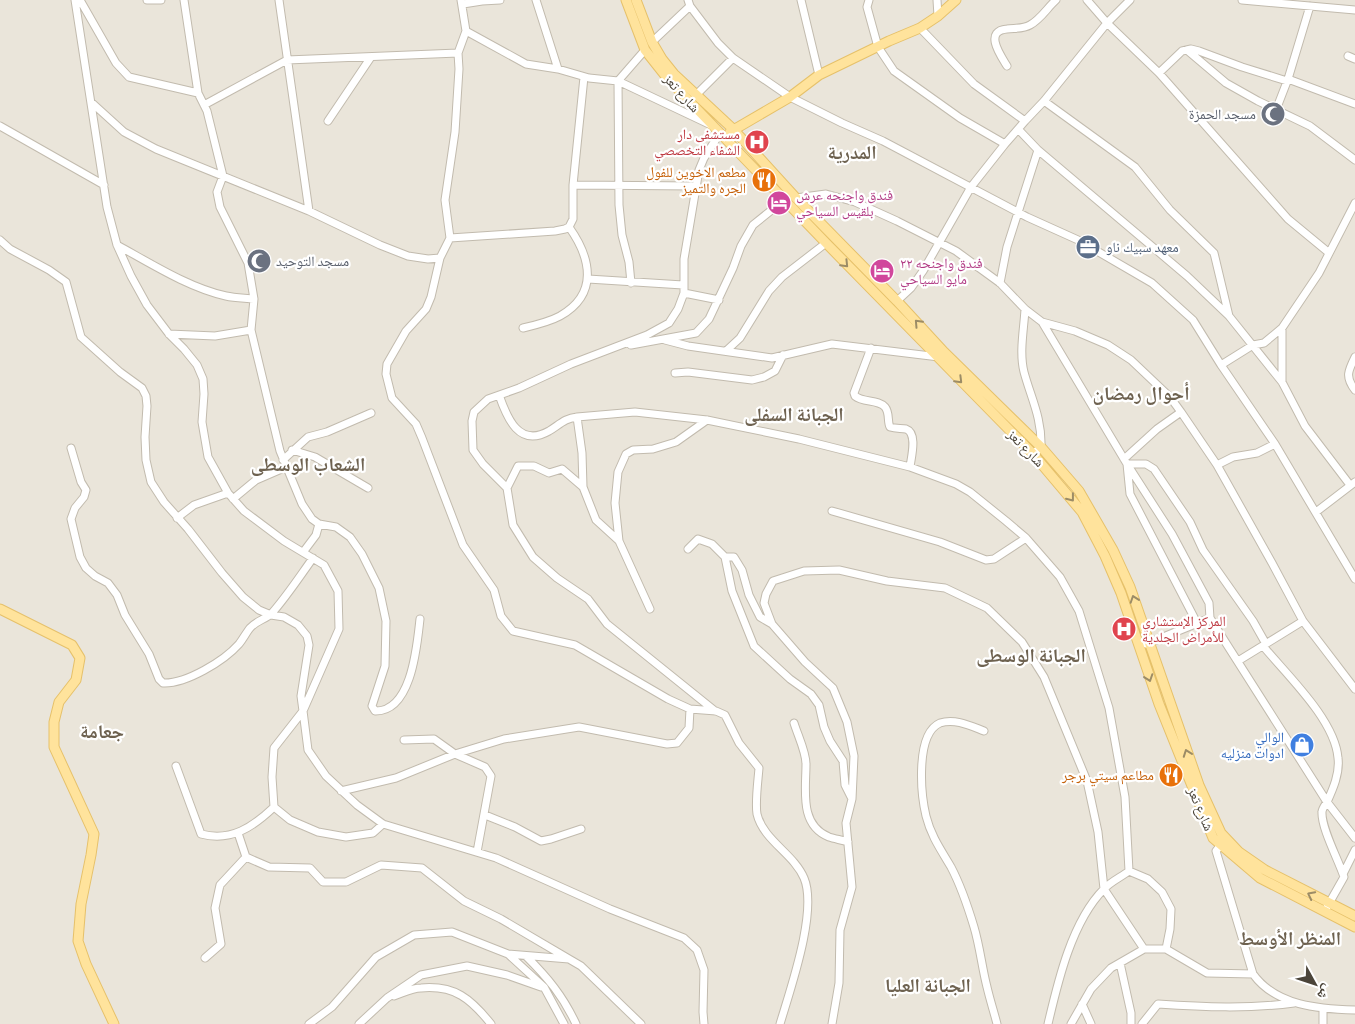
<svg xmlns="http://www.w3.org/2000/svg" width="1355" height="1024" font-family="'PT Sans Narrow','Noto Naskh Arabic',sans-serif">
<rect width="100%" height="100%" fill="#f6f3ec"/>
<path fill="#eae5da" d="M0 0H1355V1024H0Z"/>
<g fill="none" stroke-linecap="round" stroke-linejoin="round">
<defs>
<path id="minor" d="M75 0 107 207 117 245 131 276 147 305 169 334 184 349 197 365 203 379 204 394 202 422 208 457 228 493 244 511 284 541 324 565 338 591 339 629 303 711 308 750 326 776 357 805 383 824 496 858 610 909 684 938 697 950 704 970 703 1012 704 1024
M80 0 116 63 129 77 198 93
M147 0H161
M184 0 198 93 207 111 223 176 217 192 220 207 248 263 254 299 251 330 280 451 302 504 312 519 319 524 336 527 350 537 362 554 379 588 386 621 385 666 372 706 375 711C412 712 417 645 420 619
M279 0 309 211
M461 0 466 31 458 53 459 69 455 132 445 200 450 238 440 258 431 297 426 309 406 331 387 364 386 374 392 398 416 424 422 438 463 545 494 590 501 616 513 631 575 645 668 699 690 709 716 711 725 715 739 743 759 768C758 781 755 802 757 814 763 840 794 854 804 878 818 911 790 990 780 1024
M536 0 558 69
M688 0 690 6 718 43 733 58 790 97 842 123 883 141 1027 217 1078 240 1152 283 1193 320 1221 365 1275 444 1355 579
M801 0 819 75
M869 0 867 7 878 47 894 71 960 118 1005 144
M937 0 938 16
M1087 0 1107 23 1159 73 1288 219 1328 252
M1242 0 1355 10
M463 4 482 1 500 0
M920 28 974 84 1025 121
M466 31 526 64 558 69 589 78 618 81 711 125
M652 42 690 6
M1187 50 1226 83 1258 101 1310 126 1355 160
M1348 56 1355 59
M1007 66C1001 56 983 31 1007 29 1015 28 1023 29 1030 25 1041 19 1047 8 1056 0
M1159 73 1182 51 1191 49 1199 51 1242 67 1287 81
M1288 79 1355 104
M696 95 733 58
M1044 101 1135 167 1170 210 1214 253 1229 316 1282 382 1305 426 1350 485
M91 102 124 132 156 149 309 211 380 245 408 256 428 259 440 258
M204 105 287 60 458 53
M1276 110 1288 79 1310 6
M328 121 371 57
M0 126 104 185
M1018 129 1038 150 1187 276 1229 316
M573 185 696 186
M796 198 826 194 855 202 897 221 956 251 1000 283 1025 309 1042 322 1075 331 1108 345 1131 360 1170 397 1181 412 1217 465 1272 563 1303 621 1355 689
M450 238 555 231 565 229 569 227 573 219V185L584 77
M0 240 10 249 49 270 66 282 81 337 120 372 142 388 146 396 147 406 145 437 146 460 151 482 164 502 188 529 222 573 243 597 259 610 271 615 284 617 298 625 307 636 309 645 301 696 303 711 274 748 272 777 274 807 290 820 318 832 346 837 373 833 383 824
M117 245C150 263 189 288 226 296 235 298 245 298 254 299
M588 279 683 285
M631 283 629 262 622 235 619 205 618 81 645 50
M1000 283 1007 247 1038 150
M684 293 719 300
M897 301 911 288 923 271 971 187 1005 144 1025 121 1044 101 1107 23 1130 0
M1025 309C1024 329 1019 352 1024 372 1031 398 1042 418 1041 447L1033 454
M1042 322 1127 464 1172 534 1209 603 1210 618 1327 802 1355 838
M523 328C536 325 549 322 560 316 599 294 591 258 569 227
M1282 328V382
M169 334 215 336 251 330
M665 340 688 346 772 358 832 344 939 357
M631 345 696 333 709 319 733 268 741 246 753 225 784 200
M871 348 854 393 855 396C863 403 878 399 885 407 890 413 887 421 890 427 896 429 901 428 906 429 918 433 911 458 910 467
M726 351 740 338 769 291 782 277 826 243
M1355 357C1348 371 1345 377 1355 390
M1221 365 1253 345 1264 343 1282 328 1319 273 1355 203
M675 373 688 372 752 380 764 377 775 371 783 355
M499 395C507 418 519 448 549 431 559 425 565 418 577 417L635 412 707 420 799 439 910 467 956 484 970 492 1006 521 1026 538 1060 577 1079 611 1109 708 1125 797 1129 871
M577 417 582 453 583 487 596 520 619 541 650 609
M71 448 81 482 86 490 84 497 75 508 71 519 80 557 86 568 95 576 108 583 117 595 125 615 149 654 159 679 163 683C186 684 224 661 239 644 243 639 246 633 250 628 256 621 266 619 272 613 287 596 300 576 313 558
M292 450 315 457 368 488
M1124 459 1157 429 1181 412
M283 460 308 437 327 432 371 413
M1217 465 1233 457 1257 453 1275 444
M583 487 562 469 549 473 534 466H518L507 488 513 525 533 557 557 578 588 599 607 624 715 711
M507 488 483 464 473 450 472 421 474 412 488 399 519 388 571 364 647 335 669 323 678 309 684 293V259L699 170 704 158 720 133
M233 499 256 480 286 467
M832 511 940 542 986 560 994 559 1026 538
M1316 512 1355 482
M177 518 194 505 228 493
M619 541 615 503 618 472 626 454 633 450 653 449 676 442 707 420
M688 549 698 539 712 544 725 557 732 591 754 646 790 679 811 694 819 705 824 727 830 741 843 761 845 785 851 797
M304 551 316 535 319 524
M725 557H734L742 570 749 595 760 617 772 624
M1197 623 1130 494 1127 464H1146L1154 469 1190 522 1203 550 1253 621 1266 644
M1146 644 1210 618
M1263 646C1287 675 1335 720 1338 758 1340 773 1333 789 1327 802 1325 805 1322 809 1322 812 1321 828 1339 861 1344 877L1327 907
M1238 661 1303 621
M794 723C798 736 806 752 806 764 806 790 799 825 829 837 835 839 842 840 848 842
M984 731C971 726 955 718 940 723 915 734 921 795 926 816 931 836 941 850 951 867 961 886 968 907 974 927 980 947 982 968 987 987 990 1000 994 1012 997 1024
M404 740 434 739 455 754 485 767 491 776 477 852
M176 766 201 834C231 842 253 827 274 807
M341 791 396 778 455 754 504 739 579 727 667 744 677 743 689 728 690 709
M485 815 515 827 541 841 551 839 581 829
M1224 841 1216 851 1253 974C1276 1006 1319 1009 1355 1010
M246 857 269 867 310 868 323 882H346L381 865 422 868 464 901 501 919 569 959
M1343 874 1355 850
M508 954 569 959 581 966 641 1024
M526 956C548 978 563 996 576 1024
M205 958 221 944 215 908 220 885 246 857 238 833
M1120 963 1131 1013V1024
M394 996C403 993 412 988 421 988 455 985 471 999 491 1024
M1082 1004 1091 1024
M309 1024 332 1007 376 957 414 935 452 932 508 954 544 987 564 1024
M359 1024 387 998 421 975 467 966 507 975 541 987
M832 1024 839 983 840 930 852 887 846 823 852 799 854 756 847 722 833 688 805 662 772 624 764 603 766 594 773 581 804 571 839 570 887 581 945 588 987 608 1022 642 1044 677 1087 781 1098 832 1104 889 1144 949
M1048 1024C1058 981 1072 921 1104 889 1110 882 1121 877 1129 871L1148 879 1162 892 1171 909 1170 929 1166 949 1207 973 1253 974
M1071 1024 1091 989 1111 968 1144 949H1166
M1142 1024 1158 1004C1203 1007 1249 1009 1294 1003
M1323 1024V1009"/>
<path id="major" d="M626 0 645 50 668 79 826 243 1033 454 1082 512 1105 556 1121 593 1159 704 1213 838 1260 878 1355 927
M636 0 652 42 662 59 674 74 733 129 796 198 897 301 944 352 1041 447 1079 491 1113 550 1130 587 1199 785 1221 833 1239 852 1265 870 1355 916
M730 132 790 97 819 75 889 41 920 28 938 16 956 0
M0 609 72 645 80 658 76 680 59 702 54 722V747L94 834 91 855 81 904 78 941 86 964 114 1024"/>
</defs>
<use href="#minor" stroke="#c2bbae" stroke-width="9"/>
<use href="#major" stroke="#e6c16a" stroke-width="11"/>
<use href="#minor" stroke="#fff" stroke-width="7"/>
<use href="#major" stroke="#ffe39c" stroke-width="9"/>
</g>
<defs><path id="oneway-chevron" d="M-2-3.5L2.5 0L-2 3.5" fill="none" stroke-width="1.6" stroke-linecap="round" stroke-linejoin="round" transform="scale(1.25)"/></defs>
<g stroke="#9c8c66">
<use href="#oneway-chevron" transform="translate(845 264) rotate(46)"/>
<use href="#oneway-chevron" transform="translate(918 323) rotate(-133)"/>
<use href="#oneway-chevron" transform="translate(959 380) rotate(45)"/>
<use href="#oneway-chevron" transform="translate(1071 498) rotate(52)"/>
<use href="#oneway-chevron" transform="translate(1134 599) rotate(-109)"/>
<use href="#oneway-chevron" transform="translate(1149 678) rotate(71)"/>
<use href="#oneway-chevron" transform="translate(1187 753) rotate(-110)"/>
<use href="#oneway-chevron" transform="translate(1311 895) rotate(-153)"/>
</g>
<defs>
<symbol id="mosque-disc" viewBox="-11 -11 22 22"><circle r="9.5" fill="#6b7280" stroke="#fff"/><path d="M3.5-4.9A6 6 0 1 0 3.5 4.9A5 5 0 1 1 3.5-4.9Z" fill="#fff"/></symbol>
<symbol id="hospital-disc" viewBox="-11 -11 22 22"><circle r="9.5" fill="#e0444e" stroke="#fff"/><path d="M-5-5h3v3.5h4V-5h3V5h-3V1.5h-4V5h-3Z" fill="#fff"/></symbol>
<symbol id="restaurant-disc" viewBox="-11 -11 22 22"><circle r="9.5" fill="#e8710a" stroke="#fff"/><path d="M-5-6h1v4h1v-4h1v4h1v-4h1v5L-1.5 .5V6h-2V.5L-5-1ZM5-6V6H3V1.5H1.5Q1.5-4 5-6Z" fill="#fff"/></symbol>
<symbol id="hotel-disc" viewBox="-11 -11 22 22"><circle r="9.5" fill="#d1479c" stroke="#fff"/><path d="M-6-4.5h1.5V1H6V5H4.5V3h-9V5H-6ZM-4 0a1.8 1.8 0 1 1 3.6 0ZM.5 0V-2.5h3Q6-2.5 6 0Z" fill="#fff"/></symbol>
<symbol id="office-disc" viewBox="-11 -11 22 22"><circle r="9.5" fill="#5c6f8a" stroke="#fff"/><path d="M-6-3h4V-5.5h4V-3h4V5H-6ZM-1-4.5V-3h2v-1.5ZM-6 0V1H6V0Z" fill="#fff"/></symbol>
<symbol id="shop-disc" viewBox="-11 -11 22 22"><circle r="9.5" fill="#3f7fe0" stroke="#fff"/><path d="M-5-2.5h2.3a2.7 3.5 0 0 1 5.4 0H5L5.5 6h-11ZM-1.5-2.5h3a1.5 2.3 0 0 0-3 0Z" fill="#fff"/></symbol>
</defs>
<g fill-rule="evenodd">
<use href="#mosque-disc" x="1259" y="100" width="28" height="28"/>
<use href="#hospital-disc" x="743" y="128" width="28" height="28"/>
<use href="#restaurant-disc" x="750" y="166" width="28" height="28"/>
<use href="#hotel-disc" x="765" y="189" width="28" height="28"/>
<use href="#office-disc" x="1074" y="233" width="28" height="28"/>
<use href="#mosque-disc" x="245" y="247" width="28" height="28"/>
<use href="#hotel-disc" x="868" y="257" width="28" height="28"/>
<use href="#hospital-disc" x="1110" y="615" width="28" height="28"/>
<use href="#shop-disc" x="1288" y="731" width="28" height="28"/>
<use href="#restaurant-disc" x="1157" y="761" width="28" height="28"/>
</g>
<g text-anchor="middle" stroke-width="4.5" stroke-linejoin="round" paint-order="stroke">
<g font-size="14" fill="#4b4439" stroke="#fff">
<text transform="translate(682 93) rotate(48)" y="5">شارع تعز</text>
<text transform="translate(1026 448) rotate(46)" y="5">شارع تعز</text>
<text transform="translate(1201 809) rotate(67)" y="5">شارع تعز</text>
</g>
<g font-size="14" fill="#5b616d" stroke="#fff" text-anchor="end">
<text x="1256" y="119">مسجد الحمزة</text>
<text x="276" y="266" text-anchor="start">مسجد التوحيد</text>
</g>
<g font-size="14" fill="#be3a42" stroke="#fff" text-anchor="end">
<text x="740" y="139">مستشفى دار<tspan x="740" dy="16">الشفاء التخصصي</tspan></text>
<text x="1142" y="626" text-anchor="start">المركز الإستشاري<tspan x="1142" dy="16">للأمراض الجلدية</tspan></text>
</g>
<g font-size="14" fill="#c56008" stroke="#fff" text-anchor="end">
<text x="746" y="177">مطعم الاخوين للفول<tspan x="746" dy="16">الجره والتميز</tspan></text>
<text x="1154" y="780">مطاعم سيتي برجر</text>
</g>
<g font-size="14" fill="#b23c85" stroke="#fff" text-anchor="start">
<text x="796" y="200">فندق واجنحه عرش<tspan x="796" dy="16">بلقيس السياحي</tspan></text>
<text x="900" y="268">فندق واجنحه ٢٢<tspan x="900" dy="16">مايو السياحي</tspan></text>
</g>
<g font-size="14" fill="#4e5e75" stroke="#fff" text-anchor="start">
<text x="1106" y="252">معهد سبيك ناو</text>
</g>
<g font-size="14" fill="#366cbe" stroke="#fff" text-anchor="end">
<text x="1284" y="742">الوالي<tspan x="1284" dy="16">ادوات منزليه</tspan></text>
</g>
<g font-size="19" font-weight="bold" fill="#6e6250" stroke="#fff">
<text x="852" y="159">المدرية</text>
<text x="1141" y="400">أحوال رمضان</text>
<text x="794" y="421">الجبانة السفلى</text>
<text x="308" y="471">الشعاب الوسطى</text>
<text x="1031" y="662">الجبانة الوسطى</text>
<text x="102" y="738">جعامة</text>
<text x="1290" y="945">المنظر الأوسط</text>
<text x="928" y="992">الجبانة العليا</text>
</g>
</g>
<g transform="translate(1315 984) rotate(130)" stroke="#ffffff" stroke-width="4" paint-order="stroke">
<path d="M0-4L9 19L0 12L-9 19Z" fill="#4b4439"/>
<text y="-8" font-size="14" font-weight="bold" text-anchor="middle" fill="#4b4439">ش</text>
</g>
</svg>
